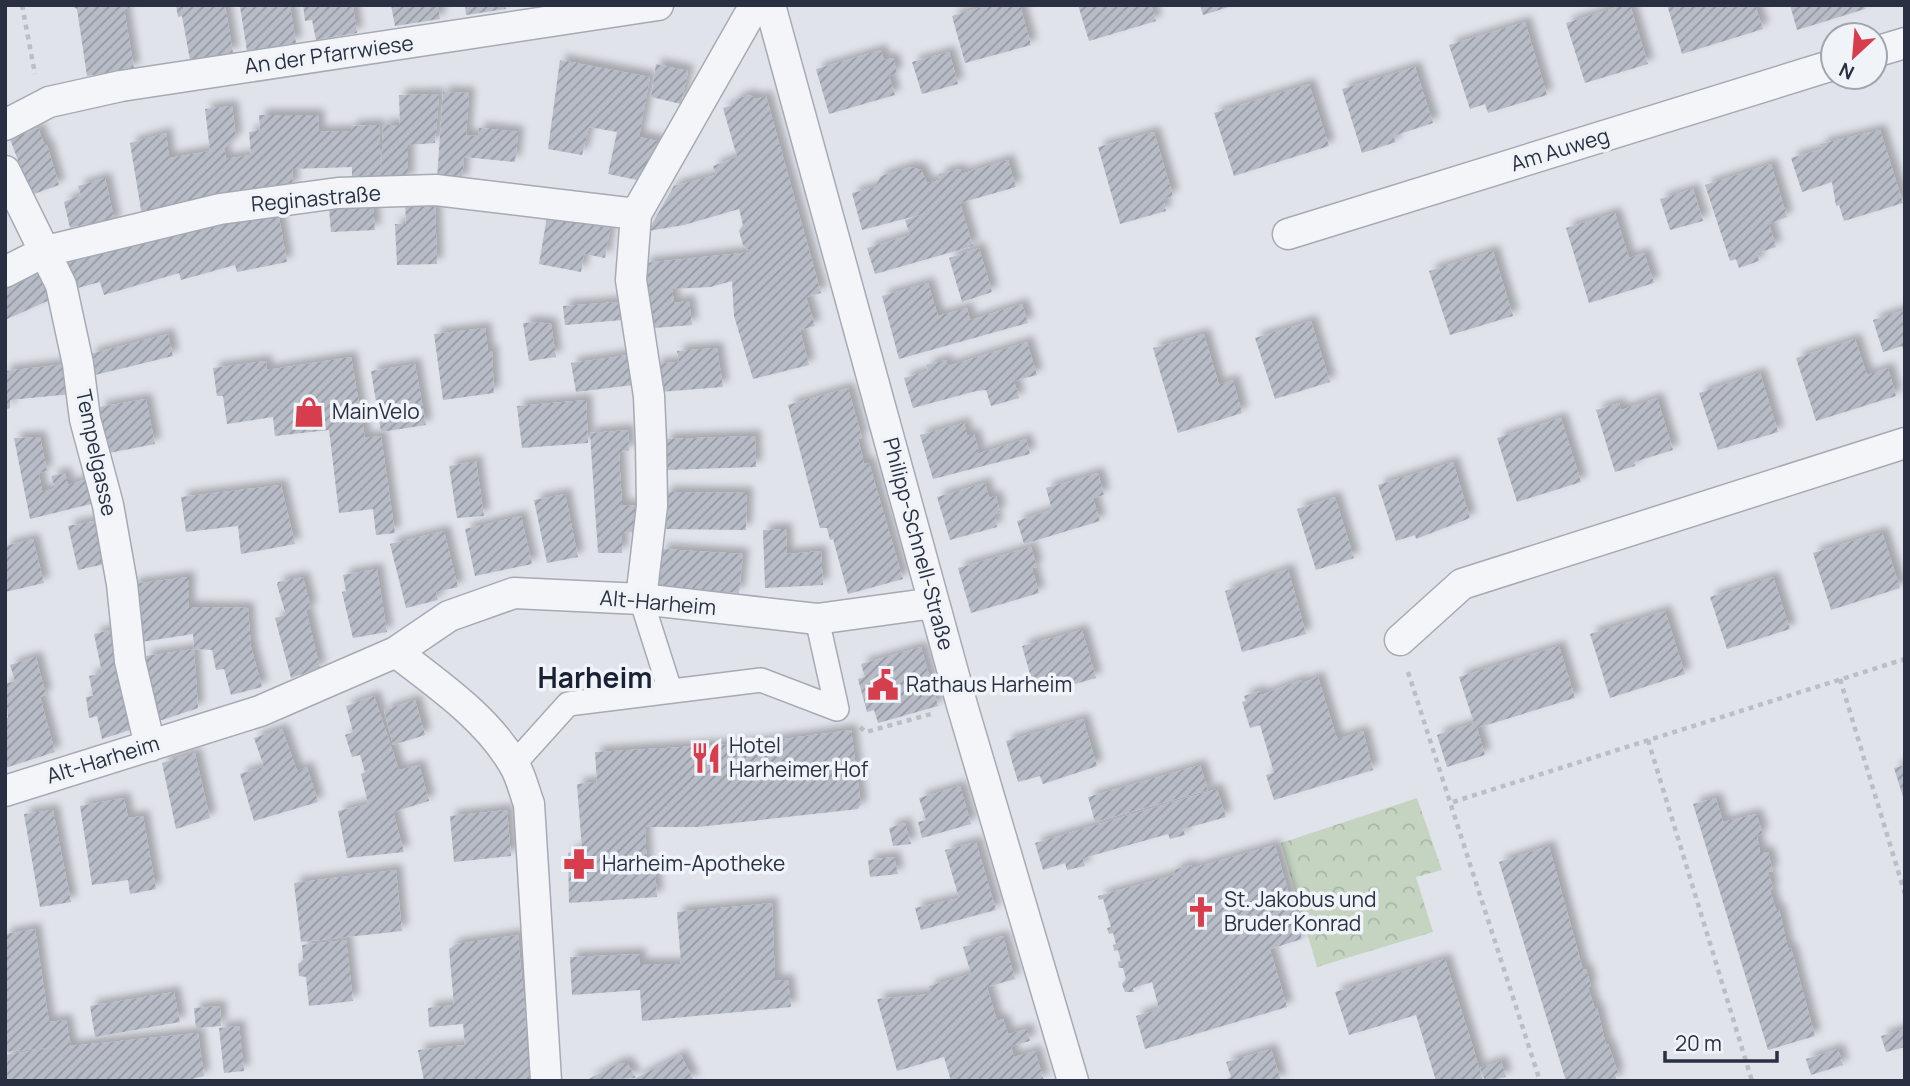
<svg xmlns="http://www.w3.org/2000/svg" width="1910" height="1086" font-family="Manrope,sans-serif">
<defs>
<pattern id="forest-crowns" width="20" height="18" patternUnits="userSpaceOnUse" patternTransform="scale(1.75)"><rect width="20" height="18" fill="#c5d4c1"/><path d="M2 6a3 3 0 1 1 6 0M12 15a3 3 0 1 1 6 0" fill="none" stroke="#a9b6a7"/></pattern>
<pattern id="building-hatch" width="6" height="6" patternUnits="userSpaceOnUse" patternTransform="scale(1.75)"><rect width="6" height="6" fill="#b7bcc7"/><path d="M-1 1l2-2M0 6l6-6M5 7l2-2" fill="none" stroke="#9599a3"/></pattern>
<filter id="shadow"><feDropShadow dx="6" dy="-6" stdDeviation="3.5" flood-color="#0004"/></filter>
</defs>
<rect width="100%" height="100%" fill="#e0e3ea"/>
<path fill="url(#forest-crowns)" d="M1417 798 1442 870 1416 877 1433 932 1317 967 1281 843Z"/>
<path fill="url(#building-hatch)" filter="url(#shadow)" d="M70 5H140L124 9 134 69 87 76 77 9Z
M176 5H225L233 53 190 60 182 16 178 17Z
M253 5H290L296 43 247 51 240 7Z
M303 5H353L357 33 316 40 312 20 305 21Z
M391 5H438L440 19 395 26Z
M465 5H506V9L466 15Z
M989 5H1020L1031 45 965 63 952 16Z
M1078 5H1151L1156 21 1089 41Z
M1200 5H1232V6L1203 15Z
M1624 5H1630L1648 64 1585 83 1566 23Z
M1667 5H1755L1763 29 1682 54Z
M1790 5H1864L1865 9 1797 30Z
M1525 22 1547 95 1488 113 1485 104 1470 109 1449 45Z
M881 50 884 60 893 58 897 73 889 76 895 95 829 114 816 69Z
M949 52 958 84 922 94 912 62Z
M560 60 650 77 639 137 662 142 642 181 608 174 617 132 589 127 582 155 548 149Z
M656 64 688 71 681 104 651 97Z
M1415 67 1433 123 1393 136 1396 142 1362 153 1342 89Z
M1309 84 1329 146 1234 176 1214 113Z
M443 92 469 93 466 135 478 136 479 128 518 132 515 162 464 157 462 181 437 179Z
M439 94 435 143 408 145V180H352V167L292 169 293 187 142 216 130 143 166 133 169 158 210 151 205 109 232 106 236 137 224 149 226 159 251 155 249 132 260 130 259 115H318L319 132 351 131V126L379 125 381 172 383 125H400L399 95Z
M750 95 756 99 766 96 821 293 806 297 815 326 800 330 809 365 753 379 734 316 732 281 710 287 672 289 674 303 689 301 692 325 654 328 644 263 751 252 743 245 739 231 743 225 739 209 684 225 648 231 674 186 716 175 713 166 737 157 723 108 733 105 736 99Z
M38 128 45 146 47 145 59 185 31 195 10 139Z
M1880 130 1903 203 1844 221 1839 205 1836 206 1832 182 1802 192 1791 158 1822 149 1820 144Z
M1154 132 1173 196 1163 199 1166 211 1120 224 1098 147Z
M1008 160 1016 187 960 203 973 246 875 274 867 248 910 235 905 220 927 213 862 230 852 193 875 187 881 176 911 167 921 170 927 183 940 180 939 174 960 169 961 174Z
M1771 164 1787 217 1769 224 1776 247 1757 253 1759 261 1739 268 1736 259 1730 261 1705 185Z
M105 178 115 223 88 230 87 224 70 228 64 202 81 195 78 186Z
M1693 189 1703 221 1670 230 1660 199Z
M405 202H435L437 264 397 265 395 224H406Z
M373 206 375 230 331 232 329 208Z
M278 212 287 262 237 272 235 265 181 280 179 273 104 295 100 282 74 289 66 262 169 234Z
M1615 213 1629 258 1644 253 1654 283 1589 303 1566 228Z
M547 217 610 228 605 258 584 254 581 272 539 264Z
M979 248 992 292 962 302 949 258Z
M1493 251 1513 316 1450 335 1429 271Z
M42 270 54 298 5 320V287Z
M928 283 938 316 967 308 970 320 1022 304 1028 323 899 359 882 296Z
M619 302 622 320 565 325 563 306Z
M1905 310V354L1902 346 1883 352 1873 320Z
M1311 321 1330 382 1275 399 1255 338Z
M536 322 551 324 556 357 529 361 523 323Z
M485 328 488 351H492L494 393 443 400 434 334Z
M168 334 173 356 95 375 90 354Z
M1204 334 1219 385 1233 380 1242 413 1178 433 1153 348Z
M1855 339 1867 375 1888 368 1896 396 1816 421 1796 358Z
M1027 342 1037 375 1014 381 1019 398 991 406 986 390 976 391 913 408 904 378 928 371 927 365 946 360 948 366Z
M717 348 723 387 659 392 655 364 679 362 677 351Z
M629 355 633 385 576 392 571 363Z
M351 357 365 438 381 436 395 533 376 535 373 509 339 513 329 430 275 436 273 417 227 424 223 396H217L213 368 266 361 267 370Z
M67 364 71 394 10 400V408L5 410V371Z
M415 364 426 425 381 432 371 371Z
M1760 373 1778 432 1718 450 1699 393Z
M848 388 862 438 858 439 864 463H869L903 579 848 594 833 539 830 540 827 528H820L788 405Z
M1657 398 1673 450 1634 462 1635 466 1615 472 1596 410 1619 403 1621 410Z
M146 399 155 444 109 453 99 407Z
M586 400 588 443 522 448 517 406Z
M1561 418 1581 482 1517 502 1497 438Z
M964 423 967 436 974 434 979 451 973 455 1026 439 1030 454 933 479 920 435Z
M628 430 629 451 619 452 622 506 636 505V532L622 533V553H598L590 433Z
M755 436 756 467 666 470 665 439Z
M40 437 47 471 39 473 42 492 55 488 51 476 65 473 68 485 90 478 95 503 30 519 14 438Z
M476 461 484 516 457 518 449 466Z
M1453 462 1470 518 1416 539 1415 535 1396 541 1378 485Z
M1098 473 1104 495 1093 498 1100 521 1024 544 1017 521 1052 510 1046 488Z
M985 483 989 498 996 496 1000 512 994 514 997 527 950 540 937 497Z
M281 485 295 544 241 554 238 526 186 532 181 497Z
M668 492 747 493 746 530 665 529 664 495Z
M565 494 578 557 547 563 534 500Z
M1335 497 1354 558 1316 570 1297 509Z
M521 516 532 564 475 576 465 529Z
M100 520 109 563 78 570 68 526Z
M786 529 787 554 821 551 823 585 765 588 763 530Z
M444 531 458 587 436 592 438 600 406 608 390 544Z
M1882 532 1900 588 1831 610 1813 553Z
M33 539 44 583 5 592V546Z
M1031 547 1037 567 1032 568 1039 593 971 613 958 568Z
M662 549 743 554 739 593 657 588Z
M377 569 387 632 353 638 342 592 346 591 343 575Z
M1288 569 1306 634 1242 652 1225 591Z
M189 577V607L248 608 251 647 262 687 231 695 224 669 216 670 212 650 194 649 198 708 159 721 145 656 194 649 193 634 141 642 132 584Z
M303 577 311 608 306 610 320 668 291 678 275 618 286 615 277 585 278 582Z
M1773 577 1790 629 1727 649 1710 597Z
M1665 611 1685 674 1610 698 1590 634Z
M115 629 133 729 102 739 97 716 89 718 86 697 93 696 89 676 102 673 94 634Z
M1082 630 1096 678 1036 695 1022 646Z
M1559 646 1575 698 1477 728 1485 755 1447 767 1437 735 1474 723 1459 677Z
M921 647 938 706 878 723 874 710 867 712 858 679 865 677 861 664Z
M36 657 46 695 40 697 55 752 5 768V718H8L5 684 15 681 10 665Z
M1318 677 1337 739 1363 731 1373 770 1274 800 1266 775 1274 773 1260 725 1250 728 1242 702 1246 701 1244 696 1260 691 1261 695 1301 680 1302 683Z
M374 696 399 770 419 765 429 801 393 812 404 852 347 858 338 811 368 804 361 774 365 772 360 755 352 757 345 735 353 732 346 706Z
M415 700 425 735 393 745 384 710Z
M1083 719 1097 766 1043 784 1040 776 1018 782 1006 741Z
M282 729 297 771 307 767 318 802 254 821 240 774 264 767 254 738Z
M851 730 861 804 858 809 698 827H645L647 870 655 869 657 897 569 903 568 853 582 849 577 784 597 782 595 752 753 743Z
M195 753 210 818 176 829 162 763Z
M1200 765 1208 790 1095 822 1088 797Z
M1905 765V800H1904L1894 768Z
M960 786 971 824 922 838 918 822 926 820 919 798Z
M1217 789 1226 817 1183 829 1185 835 1170 839 1168 834 1087 857 1083 859 1085 866 1067 870 1065 863 1043 870 1035 843Z
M124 798 128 818 143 816 156 889 130 894 128 880 92 885 80 806Z
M1716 798 1723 822 1756 814 1763 834 1757 836 1760 852H1768L1773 871 1768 872 1773 888 1770 890 1776 910 1779 909 1788 949 1791 948 1815 1036 1768 1050 1693 804Z
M53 810 71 902 40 907 24 814Z
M507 810 511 856 454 862 450 816Z
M905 823 911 844 893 846 889 828Z
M976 842 996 910 921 930 915 908 959 898 945 850Z
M1275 845 1302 939 1270 949 1287 1007 1145 1049 1136 1016 1159 1009 1152 982 1133 988 1134 992H1125L1122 984 1126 979 1123 968H1119L1118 962 1121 961 1118 950 1114 951 1113 945 1116 944 1113 933 1109 934 1107 928 1111 927 1103 899 1099 900 1098 896 1170 876 1175 874 1174 870 1191 865 1195 877 1193 868Z
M1549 846 1583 970 1586 969 1591 986 1588 987 1595 1009 1597 1008 1606 1045 1608 1044 1618 1073 1615 1074 1617 1081H1566L1499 862Z
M894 857 898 874 870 877 868 860Z
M396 870 402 931 301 942 294 883Z
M772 903 775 981 788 980 791 1007 642 1021 640 990 572 995 570 957 640 954V964H681L677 912Z
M35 929 49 1022 66 1020 71 1046 198 1033 204 1076 184 1081H5V1055L59 1047 5 1052V934Z
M518 935 531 1081H424L418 1050 465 1045 463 1024 429 1027 428 1008 454 1005 449 949 456 944Z
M1003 936 1015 979 987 987 997 1021 1003 1019 1008 1034 1027 1029 1030 1041 1011 1046 1014 1057 1035 1051 1044 1081H951L944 1057 897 1071 877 999 931 994 929 986 971 974 963 947Z
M346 940 353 1001 309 1006 306 977 299 976 298 964 303 960 302 945Z
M1445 959 1472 1044 1483 1081H1436L1416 1015 1349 1035 1335 992Z
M174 992 180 1022 95 1037 90 1006Z
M220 1006 221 1026 196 1028 194 1008Z
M239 1026 244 1071 224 1073 219 1028Z
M1905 1029V1047L1886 1052 1881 1036Z
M1271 1049 1281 1081H1222L1231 1077 1226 1062Z
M1838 1049 1843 1065 1811 1075 1806 1059Z
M681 1055 694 1081H637L636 1078Z
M1501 1061 1506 1077 1485 1081 1480 1068Z
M619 1063H627L636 1078 585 1081Z"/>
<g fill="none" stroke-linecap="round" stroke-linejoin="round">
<defs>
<path id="pedestrian" d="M641 599 670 690
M514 764 568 704 761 680 837 709 817 619"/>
<path id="minor" d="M770 5 962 705 1073 1081
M1875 52 1905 43
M5 125 49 102 121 86 658 5
M5 171 61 285 78 364 85 419 108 505 122 584 130 661 150 746
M1288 234 1833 65
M5 272 46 251 220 209 338 193 436 190 636 214
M641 599 652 506 651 443 649 396 631 280 636 214 755 5
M1400 640 1462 584 1905 443
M396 652C437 684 486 717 513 763 521 775 524 791 529 804L546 1081
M5 791 260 711 396 652 449 616 514 593 641 599 817 619 934 603"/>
</defs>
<use href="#pedestrian" stroke="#a5aab4" stroke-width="26"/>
<use href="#minor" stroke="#a5aab4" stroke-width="33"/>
<path stroke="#babec5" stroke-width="4.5" stroke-dasharray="5 5" stroke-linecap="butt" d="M22 5 35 74
M1408 672 1540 1081
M1840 679 1905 894
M860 727 866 732 931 714
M1648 740 1752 1081
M1453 802 1905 659"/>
<use href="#pedestrian" stroke="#f3f5f8" stroke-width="23"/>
<use href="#minor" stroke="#f3f5f8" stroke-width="30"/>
</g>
<defs>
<symbol id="shop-bare" viewBox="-9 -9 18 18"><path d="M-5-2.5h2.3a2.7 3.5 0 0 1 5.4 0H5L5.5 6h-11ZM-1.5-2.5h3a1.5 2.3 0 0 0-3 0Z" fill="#d63e4e" stroke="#f0f3f7" stroke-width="2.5" paint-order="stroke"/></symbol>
<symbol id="civic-bare" viewBox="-9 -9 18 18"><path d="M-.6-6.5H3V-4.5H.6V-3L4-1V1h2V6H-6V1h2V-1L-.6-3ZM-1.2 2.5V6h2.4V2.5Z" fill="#d63e4e" stroke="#f0f3f7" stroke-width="2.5" paint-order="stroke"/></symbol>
<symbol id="restaurant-bare" viewBox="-9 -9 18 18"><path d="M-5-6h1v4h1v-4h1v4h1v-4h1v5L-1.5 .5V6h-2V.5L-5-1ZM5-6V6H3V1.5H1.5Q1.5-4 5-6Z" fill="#d63e4e" stroke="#f0f3f7" stroke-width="2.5" paint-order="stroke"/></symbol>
<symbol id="pharmacy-bare" viewBox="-9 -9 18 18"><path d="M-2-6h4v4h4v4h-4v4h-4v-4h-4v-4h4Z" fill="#d63e4e" stroke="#f0f3f7" stroke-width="2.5" paint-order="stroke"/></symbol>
<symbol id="church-bare" viewBox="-9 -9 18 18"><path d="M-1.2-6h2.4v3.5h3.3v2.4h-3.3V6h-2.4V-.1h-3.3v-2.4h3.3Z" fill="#d63e4e" stroke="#f0f3f7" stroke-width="2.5" paint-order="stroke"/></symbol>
</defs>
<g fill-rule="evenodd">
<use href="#shop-bare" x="287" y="390" width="44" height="44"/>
<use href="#civic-bare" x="861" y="663" width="44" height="44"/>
<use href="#restaurant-bare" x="684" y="736" width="44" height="44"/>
<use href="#pharmacy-bare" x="557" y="842" width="44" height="44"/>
<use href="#church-bare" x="1179" y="890" width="44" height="44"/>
</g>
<g text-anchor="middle" stroke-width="7" stroke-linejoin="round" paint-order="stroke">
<g font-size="21" fill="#283042" stroke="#f0f3f7">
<text transform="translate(329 55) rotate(-8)" y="7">An der Pfarrwiese</text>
<text transform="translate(1560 150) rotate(-17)" y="7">Am Auweg</text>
<text transform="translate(316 199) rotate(-5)" y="7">Reginastraße</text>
<text transform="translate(96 453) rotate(78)" y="7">Tempelgasse</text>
<text transform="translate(918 544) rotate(75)" y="7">Philipp-Schnell-Straße</text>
<text transform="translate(658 603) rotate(5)" y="7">Alt-Harheim</text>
<text transform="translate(103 760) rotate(-17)" y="7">Alt-Harheim</text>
</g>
<g font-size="21" fill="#283042" stroke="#f0f3f7" text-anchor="start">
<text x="332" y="419">MainVelo</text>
<text x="906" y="692">Rathaus Harheim</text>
<text x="729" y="753">Hotel<tspan x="729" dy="24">Harheimer Hof</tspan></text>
<text x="602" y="871">Harheim-Apotheke</text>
<text x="1224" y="907">St. Jakobus und<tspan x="1224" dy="24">Bruder Konrad</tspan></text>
</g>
<g font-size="28" font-weight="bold" fill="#1a2133" stroke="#f0f3f7">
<text x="595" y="688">Harheim</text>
</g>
</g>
<rect width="1910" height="1086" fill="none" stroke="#283042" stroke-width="14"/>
<g transform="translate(1854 56) rotate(206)"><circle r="33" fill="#f0f3f7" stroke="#a0a5af" stroke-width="2"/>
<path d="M0-5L12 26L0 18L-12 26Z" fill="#d63e4e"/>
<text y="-10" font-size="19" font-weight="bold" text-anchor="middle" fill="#283042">N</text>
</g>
<path d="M1665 1051v10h112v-10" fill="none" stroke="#283042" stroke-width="3.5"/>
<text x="1675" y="1051" font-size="21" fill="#283042" stroke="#f0f3f7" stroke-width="5" paint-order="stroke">20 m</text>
</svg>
